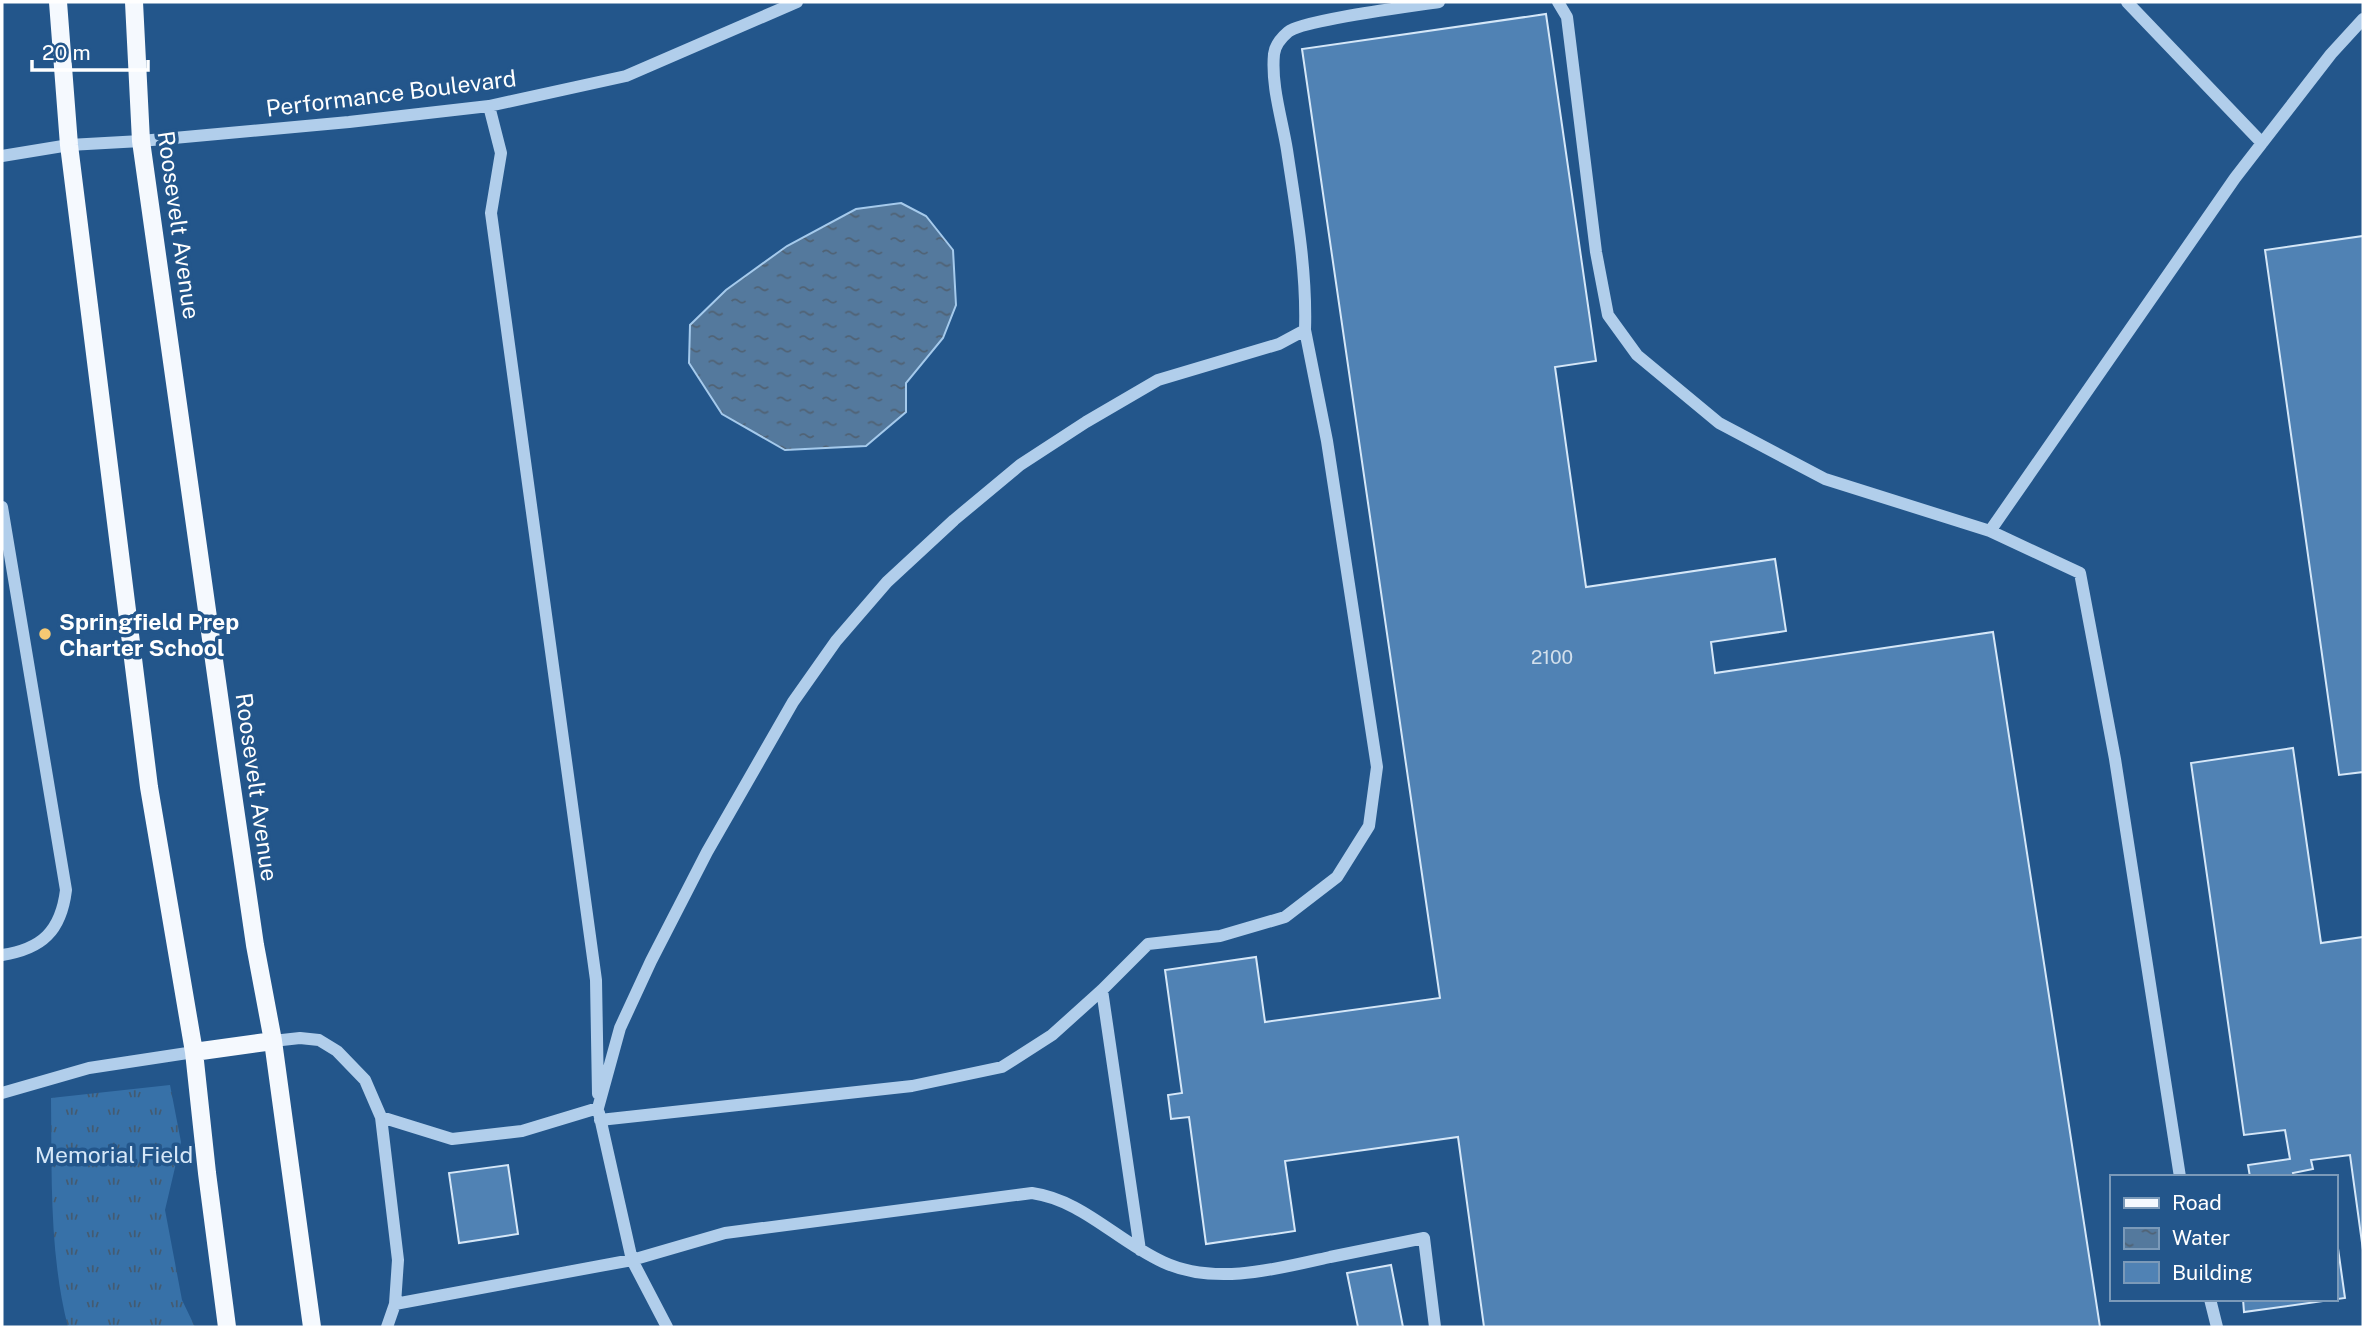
<svg xmlns="http://www.w3.org/2000/svg" width="2365" height="1329" font-family="'Public Sans',sans-serif">
<defs>
<pattern id="grass-tufts" width="24" height="20" patternUnits="userSpaceOnUse" patternTransform="scale(1.75)"><rect width="24" height="20" fill="#3771a8"/><path d="M3 7l-1-3M5 7V3M7 7l1-3M15 17l-1-3M17 17v-4M19 17l1-3" fill="none" stroke="#445b71"/></pattern>
<pattern id="water-ripples" width="26" height="14" patternUnits="userSpaceOnUse" patternTransform="scale(1.75)"><rect width="26" height="14" fill="#54799d"/><path d="M2 4q2-2 4 0t4 0M15 11q2-2 4 0t4 0" fill="none" stroke="#506274"/></pattern>
</defs>
<rect width="100%" height="100%" fill="#23568b"/>
<path fill="url(#grass-tufts)" d="M170 1085 181 1142 165 1210 182 1300 195 1327H68C49 1253 52 1174 51 1098Z"/>
<path fill="url(#water-ripples)" stroke="#a5caec" stroke-width="2" d="M901 203 926 216 953 250 956 305 943 338 906 383V412L866 446 785 450 722 414 689 363 690 325 726 290 787 246 856 209Z"/>
<path fill="#5082b4" stroke="#d5e7f8" stroke-width="2" d="M1546 14 1596 361 1555 367 1586 587 1775 559 1786 631 1711 642 1715 673 1993 632 2100 1327H1484L1458 1137 1285 1161 1295 1231 1206 1244 1189 1117 1171 1119 1168 1095 1182 1093 1165 970 1256 957 1265 1022 1440 998 1302 49Z
M2363 236V772L2339 775 2265 250Z
M2293 748 2321 943 2363 937V1250L2350 1155 2311 1160 2313 1169 2293 1173 2294 1177H2250L2248 1165 2290 1159 2285 1130 2244 1135 2191 763Z
M508 1165 518 1234 459 1243 449 1173Z
M2335 1227 2345 1298 2244 1312 2243 1299H2335Z
M1391 1265 1403 1327H1358L1347 1273Z"/>
<g fill="none" stroke-linecap="round" stroke-linejoin="round">
<path stroke="#b1ceeb" stroke-width="12" d="M1558 2 1567 17 1596 252 1608 315 1637 355 1719 423 1825 479 1990 531 2080 573 2115 759 2180 1177
M2127 2 2262 143
M489 106 501 153 491 213 596 980 598 1094
M2 156 69 145 141 141 349 122 489 106 626 76 797 2
M2 507 66 890C61 931 42 949 2 955
M1990 531 2235 178 2331 54 2363 19
M1102 990 1140 1250
M273 1041 300 1038 319 1040 337 1051 365 1080 381 1117 398 1260 395 1304 387 1327
M2 1093 89 1068 194 1052
M598 1108 620 1028 651 961 707 852 793 702 836 641 887 582 954 520 1020 465 1086 422 1158 380 1279 344 1305 330C1307 270 1296 210 1287 150 1282 119 1271 86 1274 54 1275 46 1281 38 1288 32 1302 20 1414 6 1439 2
M599 1113 632 1260 667 1327
M381 1117 452 1139 522 1131 598 1108
M600 1120 912 1086 1002 1067 1052 1035 1102 990 1148 944 1220 936 1285 917 1337 877 1369 826 1377 767 1327 441 1305 330
M2210 1299 2217 1327
M395 1304 632 1260 725 1233 1032 1193C1082 1200 1117 1241 1163 1262 1214 1286 1277 1269 1330 1257 1361 1251 1393 1244 1424 1238L1435 1327"/>
<path stroke="#f5f9fe" stroke-width="18" d="M58 2 69 145 149 787 194 1052 207 1173 227 1327
M134 2 141 141 230 774 255 945 273 1041 312 1327
M194 1052 273 1041"/>
</g>
<circle fill="#f6c973" stroke="#23568b" stroke-width="2.5" cx="45" cy="634" r="7"/>
<g text-anchor="middle" dominant-baseline="central" stroke-width="7" stroke-linejoin="round" paint-order="stroke">
<g font-size="19" fill="#d3e0ec">
<text x="1552" y="657">2100</text>
</g>
<g font-size="23" fill="#fff" stroke="#23568b">
<text transform="translate(391 93) rotate(-7)">Performance Boulevard</text>
<text transform="translate(179 225) rotate(82)">Roosevelt Avenue</text>
<text transform="translate(257 787) rotate(82)">Roosevelt Avenue</text>
</g>
<g font-size="23" font-weight="bold" fill="#fff" stroke="#23568b" text-anchor="start">
<text x="59" y="621">Springfield Prep<tspan x="59" dy="26">Charter School</tspan></text>
</g>
<g font-size="23" fill="#d5e7f8" stroke="#23568b">
<text x="114" y="1154">Memorial Field</text>
</g>
</g>
<rect width="2365" height="1329" fill="none" stroke="#ffffff" stroke-width="7"/>
<rect x="2110" y="1175" width="228" height="126" fill="#23568b" stroke="#7b9ab9" stroke-width="2"/>
<rect x="2124" y="1198" width="35" height="10" fill="#f5f9fe" stroke="#7b9ab9" stroke-width="2"/>
<text x="2172" y="1210" font-size="21" fill="#ffffff">Road</text>
<rect x="2124" y="1228" width="35" height="21" fill="url(#water-ripples)" stroke="#7b9ab9" stroke-width="2"/>
<text x="2172" y="1245" font-size="21" fill="#ffffff">Water</text>
<rect x="2124" y="1262" width="35" height="21" fill="#5082b4" stroke="#7b9ab9" stroke-width="2"/>
<text x="2172" y="1280" font-size="21" fill="#ffffff">Building</text>
<path d="M32 60v10h116v-10" fill="none" stroke="#ffffff" stroke-width="3.5"/>
<text x="42" y="60" font-size="21" fill="#ffffff" stroke="#23568b" stroke-width="5" paint-order="stroke">20 m</text>
</svg>
